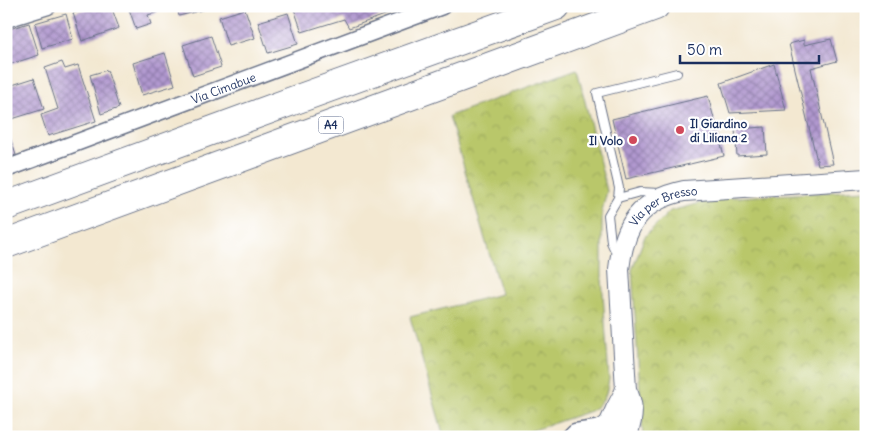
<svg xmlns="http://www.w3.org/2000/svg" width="872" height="443" font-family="Delius,sans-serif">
<defs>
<pattern id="park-crowns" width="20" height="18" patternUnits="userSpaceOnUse" patternTransform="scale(1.25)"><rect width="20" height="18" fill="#b9c76a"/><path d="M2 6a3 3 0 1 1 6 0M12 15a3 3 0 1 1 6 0" fill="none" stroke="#9eab5e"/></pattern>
<pattern id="building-cross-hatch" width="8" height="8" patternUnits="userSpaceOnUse" patternTransform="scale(1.25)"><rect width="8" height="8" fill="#b198cf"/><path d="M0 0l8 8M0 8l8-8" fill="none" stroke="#8f7cab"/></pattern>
</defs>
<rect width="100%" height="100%" fill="#fff"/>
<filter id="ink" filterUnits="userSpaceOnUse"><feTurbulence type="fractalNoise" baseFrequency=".02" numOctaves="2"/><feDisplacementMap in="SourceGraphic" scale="10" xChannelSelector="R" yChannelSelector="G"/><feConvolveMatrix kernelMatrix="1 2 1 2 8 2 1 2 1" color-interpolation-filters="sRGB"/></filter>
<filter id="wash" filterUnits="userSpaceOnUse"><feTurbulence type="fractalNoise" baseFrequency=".0096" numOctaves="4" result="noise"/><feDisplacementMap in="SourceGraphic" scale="20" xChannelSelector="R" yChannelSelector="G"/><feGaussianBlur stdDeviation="1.12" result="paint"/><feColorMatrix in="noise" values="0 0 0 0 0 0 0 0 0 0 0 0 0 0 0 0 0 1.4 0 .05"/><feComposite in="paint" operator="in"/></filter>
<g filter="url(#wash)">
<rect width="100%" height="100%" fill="#f3e8d1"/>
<path fill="url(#park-crowns)" stroke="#6a7b64" d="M577 69 607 191 602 211V279L609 379C606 396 605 402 590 411L513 437H444L410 317 501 294 449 116Z
M866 190V437H643L632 270 645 236 670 211 720 198Z"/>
<g id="blocks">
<path fill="url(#building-cross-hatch)" d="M94 6H111L119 28 82 41 73 13Z
M128 6H156L158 12 148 15 151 24 136 29Z
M177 6H209L210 8 179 16Z
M293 6H407V7L349 28 344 19 302 32Z
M245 9 255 38 228 46 219 17Z
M288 13 298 44 268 53 258 22Z
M66 14 73 39 42 48 35 23Z
M29 23 39 55 11 64 6 50V30Z
M211 36 221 67 193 76 183 45Z
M831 39 837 61 811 68 833 164 818 165 789 44 804 40V45Z
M165 53 175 85 142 95 133 63Z
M62 62 65 69 78 65 96 121 48 136 41 115 58 109 45 68Z
M774 64 786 110 730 113 721 83Z
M107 70 119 108 101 114 90 75Z
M34 78 44 109 12 119 6 101V87Z
M708 96 724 156 626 179 612 119Z
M6 126 16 155 6 159Z
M765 127 767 154 737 156 735 129Z"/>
</g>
</g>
<g filter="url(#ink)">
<use href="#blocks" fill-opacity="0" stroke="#677086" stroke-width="1"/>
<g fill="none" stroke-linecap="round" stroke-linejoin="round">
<defs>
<path id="service" d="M618 198 619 188 597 93 677 73
M617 255 611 242 608 215 618 198 640 192 660 193"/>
<g id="minor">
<path d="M6 19 48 6"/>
<path id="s1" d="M6 169 442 6"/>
<path d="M570 437 575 432 603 428"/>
</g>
<g id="tertiary">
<path d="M609 425 616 409 626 390"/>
<path id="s2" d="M628 432C633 417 634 404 626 390L619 269C624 225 640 200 684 191L866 179"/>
<path d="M598 437C604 420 623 421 630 437"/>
</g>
<path id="motorway" d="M6 206 295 100 556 6
M6 244 655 6"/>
</defs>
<use href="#service" stroke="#677086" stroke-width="10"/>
<use href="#minor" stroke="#677086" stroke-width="19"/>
<use href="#tertiary" stroke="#677086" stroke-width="22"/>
<use href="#motorway" stroke="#677086" stroke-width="30"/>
<use href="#service" stroke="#fff" stroke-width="8"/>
<use href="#minor" stroke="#fff" stroke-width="16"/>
<use href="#tertiary" stroke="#fff" stroke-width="20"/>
<use href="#motorway" stroke="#fff" stroke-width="28"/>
</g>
</g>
<g fill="#d1495b" stroke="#fff" stroke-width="2">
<circle cx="680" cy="130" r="5"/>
<circle cx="633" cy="140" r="5"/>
</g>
<g text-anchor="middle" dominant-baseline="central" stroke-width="4.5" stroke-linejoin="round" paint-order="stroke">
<rect fill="#fff" stroke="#5f6d8e" stroke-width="1" x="318.5" y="116.5" width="25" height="17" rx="4"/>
<g font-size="11" font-weight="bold" fill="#1b2f5e">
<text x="331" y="125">A4</text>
</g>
<g font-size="12" fill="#1b2f5e" stroke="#fff">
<text stroke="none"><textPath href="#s1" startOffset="232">Via Cimabue</textPath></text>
<text stroke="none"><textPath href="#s2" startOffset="250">Via per Bresso</textPath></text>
</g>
<g font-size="12" font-weight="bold" fill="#1b2f5e" stroke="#fff" text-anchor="start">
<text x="690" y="123">Il Giardino<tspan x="690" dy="14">di Liliana 2</tspan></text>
<text x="623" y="140" text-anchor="end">Il Volo</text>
</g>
</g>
<rect width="872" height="443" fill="none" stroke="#fff" stroke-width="25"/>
<path d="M680 55v8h139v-8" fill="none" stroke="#1b2f5e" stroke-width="2.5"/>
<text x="687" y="55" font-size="15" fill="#1b2f5e" stroke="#ffffff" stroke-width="4" paint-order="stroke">50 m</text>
</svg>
